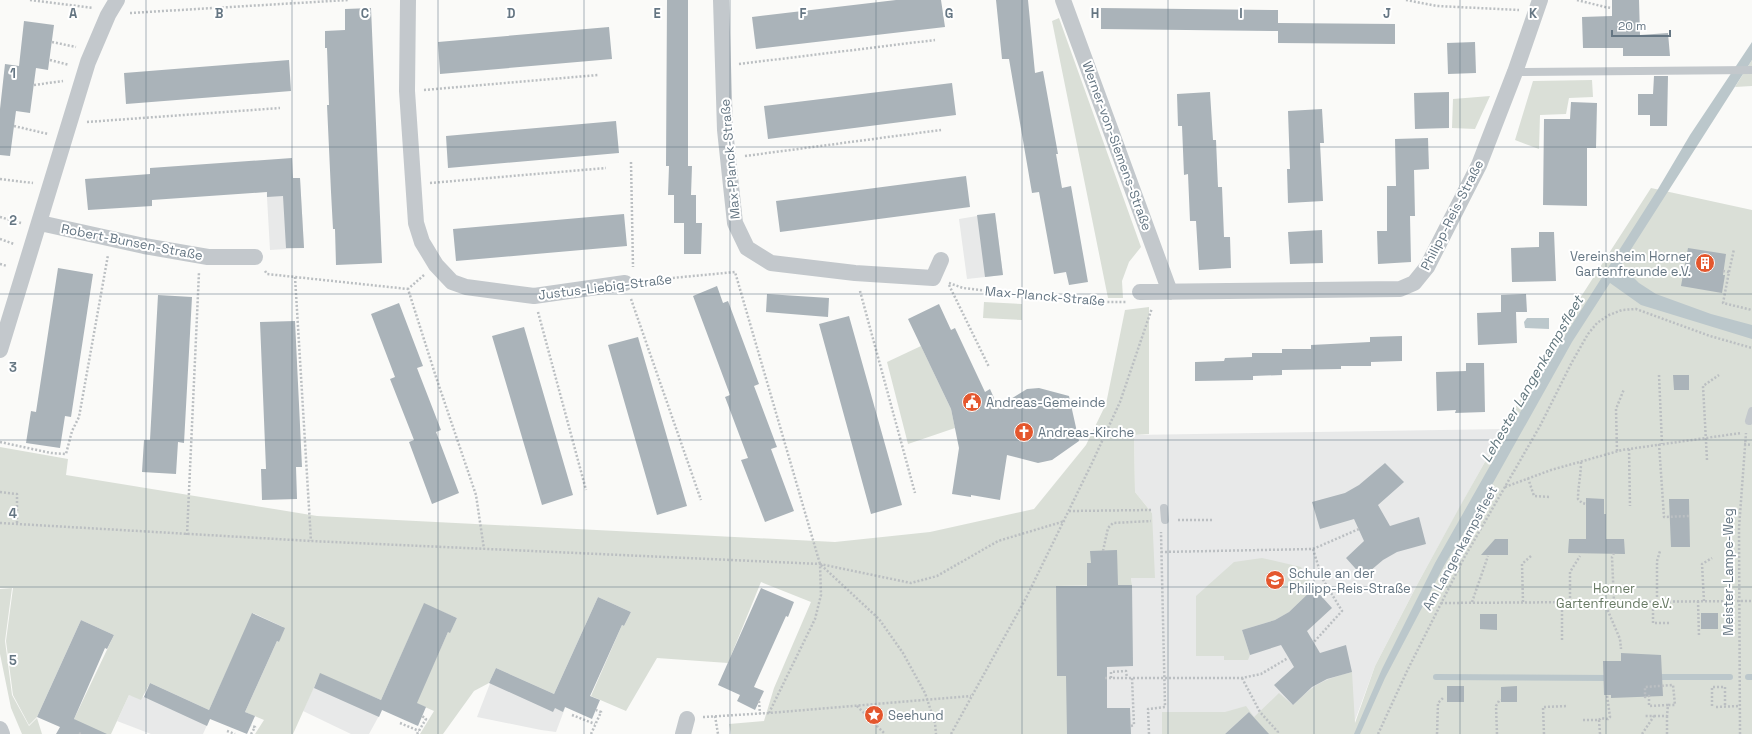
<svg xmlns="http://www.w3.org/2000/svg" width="1752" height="734" font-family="'Space Grotesk',sans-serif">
<rect width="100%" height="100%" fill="#fafaf8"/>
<path fill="#e8e9e9" d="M300 178 304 248 270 250 266 180Z
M995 213 1003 275 967 279 959 219Z
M1503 429 1418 583 1375 666 1350 734H1067L1056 586 1132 585 1131 578 1152 513 1135 492 1134 435Z
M496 668 568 700 556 732 541 730 477 717Z
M320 673 386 703 369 734H351L303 711Z
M150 683 213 712 203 734H151L117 721 129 695 144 697Z"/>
<path fill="#dadfd7" d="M1059 18 1141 247 1129 262 1122 281 1123 298H1108L1052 21Z
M1752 60V86L1735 87Z
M1592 80 1593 97 1569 98 1566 114 1540 115 1539 149 1515 140 1533 81Z
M1490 96 1475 129 1452 128 1453 99Z
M1651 188 1752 210V734H1268L1249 712 1225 734H1162V712H1225L1246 706 1254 717 1279 693 1293 705C1316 683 1322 680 1352 672L1355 723 1375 666 1418 583 1459 508 1555 337Z
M984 302 1022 304V320L983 318Z
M1149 307V434L1134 435 1135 492 1152 513 1155 578H1131L1132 585 1056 586 1073 675 1067 734H731L729 724 764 721 774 688 811 602 761 582 728 663 657 658 626 711 591 696 622 625 624 626 631 612 598 597 554 694 496 668 489 683 474 691 443 734H420L434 711 416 703 448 632H450L457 618 424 604 381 700 320 674 293 734H255L264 720 245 712 277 641 279 642 283 627 253 613 209 710 150 683 141 700 129 695 111 734H89L74 719 114 635 81 620 37 717 29 725 13 695 6 641 13 588H0V447L68 459 66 475 317 516 835 542 930 532 1034 509 1086 445 1106 404 1125 310Z
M921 346 951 409 955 428 908 444 887 362Z
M1262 558 1301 567 1314 588 1289 612 1275 620 1242 630 1250 655 1248 660H1224V656H1196V596L1234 562Z
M12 588 5 641 12 695 29 726 37 718 42 734H22L11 708 0 654V589Z"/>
<path fill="#bbc7cb" d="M1752 42V60L1621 265 1639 283 1656 294 1711 314 1752 325V339L1641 305 1610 283 1572 342 1479 508 1445 564 1385 678 1360 734H1354L1382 669 1435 563 1552 356 1658 189 1690 135Z
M1527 318H1549V329L1525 328 1524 322Z"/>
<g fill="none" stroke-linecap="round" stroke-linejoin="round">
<path stroke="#bbc7cb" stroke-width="6" d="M1436 677 1611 678
M1654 677H1730
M1748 677H1752"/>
</g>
<path fill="#aab3b9" d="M667 0H688V166H692L691 195H696V223H702L701 254H684V223H674V195H668L669 166H666Z
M896 0H941L945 27 756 49 752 17Z
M996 0H1028L1035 73 1043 71 1058 154H1056L1062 188 1071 186 1088 282 1069 285 1066 272 1054 274 1039 192 1032 193 1009 59H1002Z
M1612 0H1639L1640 35 1668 33 1670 56H1623V48H1583L1582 17 1612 16Z
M371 8 382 263 336 265 335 229H333L331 192 327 105H329L327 48H325V31L345 30V9Z
M1101 8 1278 10V23L1395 24V44L1278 43V31L1101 29Z
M24 21 54 25 48 70 36 68 30 113 16 111 10 156 0 155V109L5 64 19 66Z
M609 27 612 59 440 74 438 42Z
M1475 42 1476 73 1448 74 1447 43Z
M289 60 291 91 126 104 124 73Z
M1654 76H1668L1667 126H1650V115H1638V94H1653Z
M952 83 956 115 768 139 764 106Z
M1210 92 1213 140H1216L1218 187H1222L1224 237H1230L1231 268 1199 270 1196 221H1190L1188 174 1184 175 1182 126H1178L1177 94Z
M1449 92V128L1415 129 1414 93Z
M1571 102 1597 103 1596 148H1587V206L1543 205 1544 119H1570Z
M1322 109 1324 143H1320L1323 201 1288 203 1287 169H1290L1288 111Z
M616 121 619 153 448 168 446 136Z
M1428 138 1429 169 1414 170 1415 216H1410L1411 262 1378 264 1377 231H1387V186H1396L1395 139Z
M292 158 293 178H300L304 248H286L283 196 267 197V192L152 200V206L88 210 85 179 150 174V168Z
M966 176 970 207 780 232 776 201Z
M995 213 1003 275 985 277 977 215Z
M624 214 627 246 456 261 453 229Z
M1322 230 1323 263 1290 264 1288 232Z
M1539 232H1554L1556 281 1512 282 1511 248 1539 247Z
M1688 248 1726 254 1723 275H1725L1722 293 1681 286Z
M58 268 93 274 71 417 65 416 60 448 26 443 31 411 36 412Z
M717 286 723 303 728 301 759 384 754 386 777 447 771 449 794 511 765 522 741 460 748 458 725 397 730 395 693 296Z
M767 294 829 298 828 317 766 312Z
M1526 294 1527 312H1516L1517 343 1478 345 1477 313 1501 312V295Z
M158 295 192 297 184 443 178 442 176 474 142 472 144 440H150Z
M399 303 423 366 417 368 441 430 436 432 459 493 432 504 409 442 414 440 390 379 395 377 371 314Z
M939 304 951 330 955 328 985 392 990 389 998 407 1027 389 1039 388 1069 396 1079 441 1052 460 1038 463 1007 455 1000 500 971 495V497L952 494 959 448 951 409 908 319Z
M849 316 902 505 871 514 819 324Z
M295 321 302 467H296L297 499 262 500 261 469H266L260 322Z
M524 327 573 495 542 505 492 336Z
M1402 336V361L1371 362V366H1341V369L1282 370V375L1253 376V380L1195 381V362L1224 361 1225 358 1252 357V353H1282V349H1311V345L1370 342V337Z
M638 337 687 506 657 515 608 345Z
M1466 363H1484L1485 412 1455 413 1456 410 1437 411 1436 372 1466 371Z
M1673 375H1689V390H1674Z
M1385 463 1404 482 1378 505 1390 526 1419 517 1426 544 1397 552 1383 560 1363 577 1346 558 1364 541 1354 519 1320 529 1312 502 1345 493 1359 485Z
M1586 498 1604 499V514H1606V539H1624L1625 554 1568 553 1569 539H1586Z
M1669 499H1689L1690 547H1671Z
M1495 539H1508V555H1481Z
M1117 550 1118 585H1132L1133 666 1107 667V708H1130L1131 734H1067L1066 676H1057L1056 586H1087V563H1091L1090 551Z
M761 588 794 602 788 617 786 616 754 687 764 691 755 710 737 701 740 695 718 685Z
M1314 588 1332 608 1307 631 1320 653 1346 645 1352 672 1327 679 1312 687 1293 705 1274 685 1294 667 1281 645 1250 655 1242 630 1275 620 1289 612Z
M598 597 631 612 624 626 622 625 590 696 600 700 592 719 565 707 563 712 555 708 553 712 489 683 496 668 554 694Z
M424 603 457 618 450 633 448 632 417 703 426 707 418 726 382 710 379 717 314 688 320 673 381 700Z
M252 613 285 628 279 642 277 641 245 712 255 716 247 734 210 719 207 726 144 697 150 683 209 710Z
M1701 613H1718V629H1701Z
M1480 614H1497V630L1480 629Z
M81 620 114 635 107 649 105 648 74 719 107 734H56L60 727 37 717Z
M1621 653 1661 655 1663 696 1611 698V695H1604L1603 661H1621Z
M1447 686H1464V702H1447Z
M1517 686V702H1501V687Z
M1249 712 1269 734H1225Z"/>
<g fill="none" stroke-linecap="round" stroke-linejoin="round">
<path stroke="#bbbfc2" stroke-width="2.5" stroke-dasharray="2 2" stroke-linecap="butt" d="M30 0 93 8
M1406 0 1437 6 1519 10
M1577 0 1605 7 1612 8
M130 13 348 0
M52 42 76 47
M50 60 69 65
M739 64 935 40
M34 85 63 81
M424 90 598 75
M87 122 280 108
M14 126 48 134
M745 156 941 130
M631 162 633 267
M0 179 33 183
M430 183 606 168
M0 217 21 223
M0 239 14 244
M0 264 7 266
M265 271 267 274 408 289
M1723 271 1729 272 1723 303 1752 310
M1729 272 1734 249
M424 275 408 289 436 377 476 495 484 549
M295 277 311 541
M641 281 735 272 820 564 879 619 903 653 925 693 935 723 936 734
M949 283 963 288 1039 297 1105 302H1126
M949 285 989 367
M860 291 915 493
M631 299 701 500
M538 312 586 490
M1659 375 1662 444
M0 442 51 453 66 454 72 431 79 417 108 255
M1659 444 1664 517 1690 516
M1744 444 1752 445
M1629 449 1630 506
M1617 451 1616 409 1624 389
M1707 460 1703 386 1719 375
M1581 462C1581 475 1578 486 1578 499L1582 503 1586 504
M1528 478 1534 496 1550 497
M1505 487 1551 470 1622 450 1741 433
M0 492 17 494V523
M1069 511 1151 510
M1178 520H1214
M0 523 311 541 820 564
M187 535 199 272
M1313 549 1322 578 1342 611 1314 642
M1103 551 1108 528 1113 523 1151 521
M1161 552 1313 549 1359 529
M1614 553 1612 557 1614 602
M1653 601V623H1669
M1657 601V561L1660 551
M1698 601 1699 636
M1704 601 1702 564 1712 558
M1472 602 1488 556
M1523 602 1522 564 1531 556
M1562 602V642
M1570 602V572L1580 556
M1608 602V611L1620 639 1621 649
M1441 603 1752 601
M1105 678H1242L1261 674 1288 658
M1111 678V672L1126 671 1127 678
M1242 678 1260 712 1278 732 1277 734
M759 701 760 714
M857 706 885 734
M1712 706V687H1725V707
M1716 707 1740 706
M769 713 815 619 821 595 820 564 911 583 937 576 998 541 1065 521
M572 715 595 724
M715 716 718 734
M1654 716H1667L1668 705 1649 706V696L1645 697V687L1673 685 1675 705H1668
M703 717 769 713 971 696
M1583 720H1599L1600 734
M1599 720 1601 718 1608 719 1610 717 1607 695
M400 723 419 731
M1131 726 1134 725 1132 678
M227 731 235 734
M79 733 81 734
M251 734 255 727 251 726
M417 734 426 719 422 716
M591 734 601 712 596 710
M951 734 1026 598 1092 463 1120 402 1152 308
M1149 734 1148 709 1165 707 1161 532
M1378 734 1408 669 1464 558 1540 426 1572 362 1588 334 1597 323 1609 315 1622 310 1636 309 1710 336 1752 348
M1437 734 1438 703 1443 698
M1497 734 1496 706 1500 699
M1544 734 1543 707 1568 706
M1642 734 1654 716H1645
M1667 734V716
M1740 734 1739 528 1746 433"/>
<path stroke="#c3c8cc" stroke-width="8" d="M1515 72 1752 70
M1749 421 1752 411
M1164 508 1165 520"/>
<path stroke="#c3c8cc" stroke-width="16" d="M408 0 407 91 416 223 422 242 436 265 452 282 466 287 534 296 625 283
M721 0 725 130 735 223 747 248 771 263 855 273 933 278 941 260
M1063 0 1170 292
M40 223 144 246 208 257H255
M1140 292 1400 289 1414 283 1427 267 1479 165 1515 72 1540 0
M0 350 88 62 108 15 117 0
M0 729 2 734
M683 734 687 719"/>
</g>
<path fill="none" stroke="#657683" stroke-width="1" stroke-opacity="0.55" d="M146 0V734M292 0V734M438 0V734M584 0V734M730 0V734M876 0V734M1022 0V734M1168 0V734M1314 0V734M1460 0V734M1606 0V734M0 147H1752M0 294H1752M0 440H1752M0 587H1752"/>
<defs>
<symbol id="building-disc" viewBox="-11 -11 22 22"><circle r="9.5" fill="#e4572e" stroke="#fff"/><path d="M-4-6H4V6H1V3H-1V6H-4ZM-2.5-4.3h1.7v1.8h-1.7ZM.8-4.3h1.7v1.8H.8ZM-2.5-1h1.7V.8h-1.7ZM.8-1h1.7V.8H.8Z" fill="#fff"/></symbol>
<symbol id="civic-disc" viewBox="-11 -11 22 22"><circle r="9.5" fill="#e4572e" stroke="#fff"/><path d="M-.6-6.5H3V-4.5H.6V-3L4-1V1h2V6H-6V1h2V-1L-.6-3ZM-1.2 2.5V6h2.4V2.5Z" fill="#fff"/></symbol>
<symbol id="church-disc" viewBox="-11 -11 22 22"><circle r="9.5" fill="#e4572e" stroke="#fff"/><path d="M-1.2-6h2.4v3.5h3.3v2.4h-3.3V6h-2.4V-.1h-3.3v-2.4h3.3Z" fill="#fff"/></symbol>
<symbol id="school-disc" viewBox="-11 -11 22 22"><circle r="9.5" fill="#e4572e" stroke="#fff"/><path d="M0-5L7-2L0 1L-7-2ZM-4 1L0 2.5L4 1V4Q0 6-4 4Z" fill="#fff"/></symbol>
<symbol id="sight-disc" viewBox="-11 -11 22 22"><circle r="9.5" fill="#e4572e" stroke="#fff"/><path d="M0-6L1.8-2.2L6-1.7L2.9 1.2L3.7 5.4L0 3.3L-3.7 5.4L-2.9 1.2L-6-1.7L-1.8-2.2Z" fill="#fff"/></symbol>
</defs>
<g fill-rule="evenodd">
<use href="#building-disc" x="1694" y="252" width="22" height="22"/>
<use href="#civic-disc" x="961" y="391" width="22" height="22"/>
<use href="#church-disc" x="1013" y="421" width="22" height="22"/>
<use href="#school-disc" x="1264" y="569" width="22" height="22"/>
<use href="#sight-disc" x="863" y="704" width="22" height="22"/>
</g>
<g text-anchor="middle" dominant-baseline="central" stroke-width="4" stroke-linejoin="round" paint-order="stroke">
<g font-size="13" fill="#657683" stroke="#fff">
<text transform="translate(1117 146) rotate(70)">Werner-von-Siemens-Straße</text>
<text transform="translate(730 159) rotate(-95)">Max-Planck-Straße</text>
<text transform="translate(1452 215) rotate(-63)">Philipp-Reis-Straße</text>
<text transform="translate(132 242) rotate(11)">Robert-Bunsen-Straße</text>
<text transform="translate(605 287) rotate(-7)">Justus-Liebig-Straße</text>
<text transform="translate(1045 296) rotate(5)">Max-Planck-Straße</text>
<text transform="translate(1460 548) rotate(-61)">Am Langenkampsfleet</text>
<text transform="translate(1728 572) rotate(-90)">Meister-Lampe-Weg</text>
</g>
<g font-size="13" fill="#657683" stroke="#fff" text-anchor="start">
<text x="1691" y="256" text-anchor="end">Vereinsheim Horner<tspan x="1691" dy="15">Gartenfreunde e.V.</tspan></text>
<text x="986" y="402">Andreas-Gemeinde</text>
<text x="1038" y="432">Andreas-Kirche</text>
<text x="1289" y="573">Schule an der<tspan x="1289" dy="15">Philipp-Reis-Straße</tspan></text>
<text x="888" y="715">Seehund</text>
</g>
<g font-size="13" fill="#687a64" stroke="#fff">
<text x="1614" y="588">Horner<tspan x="1614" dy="15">Gartenfreunde e.V.</tspan></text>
</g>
<g font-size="14" font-style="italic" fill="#60757c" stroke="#fff">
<text transform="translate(1532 379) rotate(-60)">Lehester Langenkampsfleet</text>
</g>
</g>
<g font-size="13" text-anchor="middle" font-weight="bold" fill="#657683" stroke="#fff" stroke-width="4" stroke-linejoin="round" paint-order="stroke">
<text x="73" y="18">A</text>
<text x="219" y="18">B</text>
<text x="365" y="18">C</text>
<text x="511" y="18">D</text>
<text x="657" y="18">E</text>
<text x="803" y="18">F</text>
<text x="949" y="18">G</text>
<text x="1095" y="18">H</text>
<text x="1241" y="18">I</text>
<text x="1387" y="18">J</text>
<text x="1533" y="18">K</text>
<text x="13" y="78">1</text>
<text x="13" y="225">2</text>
<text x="13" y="372">3</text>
<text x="13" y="518">4</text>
<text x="13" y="665">5</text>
</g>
<path d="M1612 30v6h58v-6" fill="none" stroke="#657683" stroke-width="2"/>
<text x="1618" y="30" font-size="12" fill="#657683" stroke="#ffffff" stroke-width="3" paint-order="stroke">20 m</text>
</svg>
